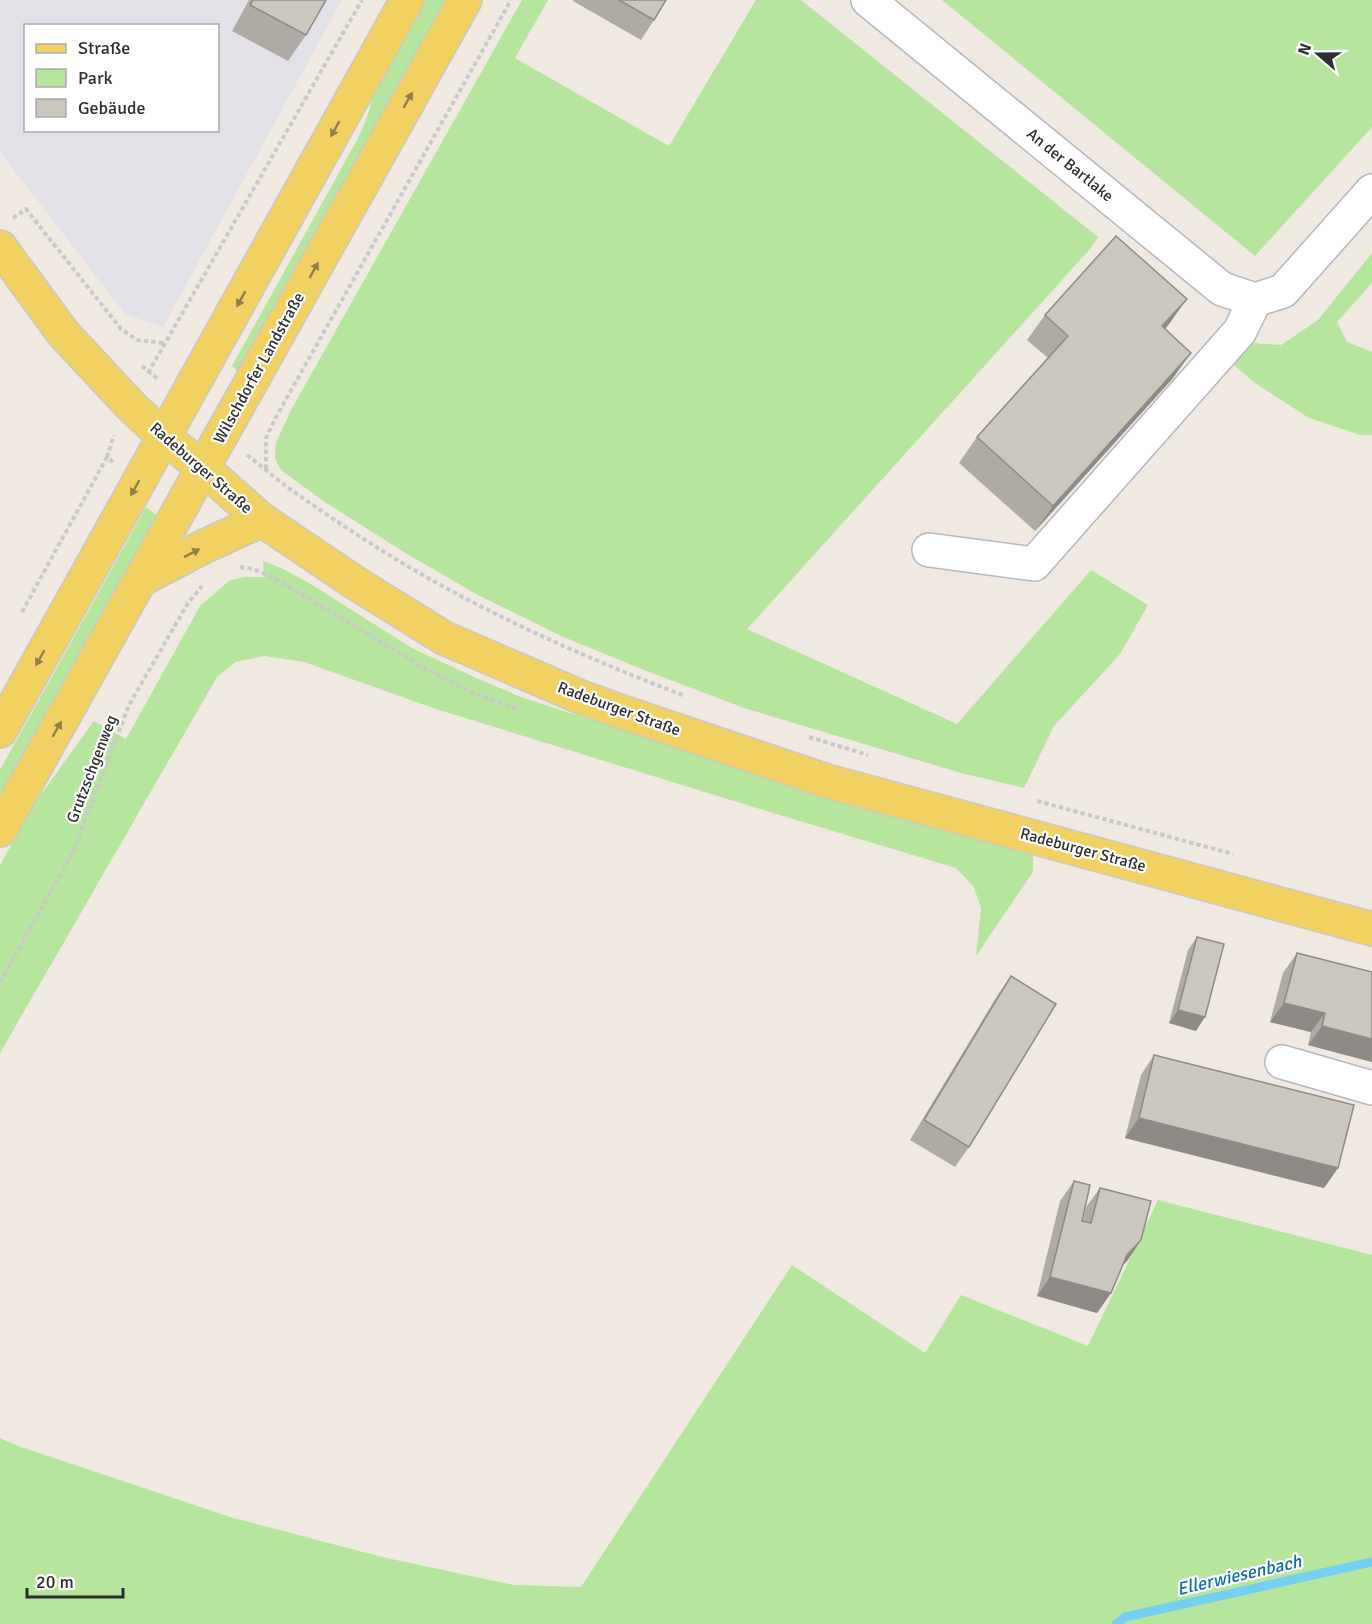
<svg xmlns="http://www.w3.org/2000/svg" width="1372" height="1624" font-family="Signika,sans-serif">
<rect width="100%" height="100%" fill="#efe9e1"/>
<path fill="#e3e1e8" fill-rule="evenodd" d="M0 0H342L163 327 125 314 0 152ZM26 26H218V130H26Z"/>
<path fill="#b6e59e" d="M422 0H446L239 372 232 366 357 140C364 125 370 113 372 96Z
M522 0H548L515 58 669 146 756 0H801L1098 237 1089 250 747 629 957 724 1091 570 1148 605 1120 654 1054 726 1024 788 961 773 744 708 644 670 561 636 478 595 407 554 325 502 281 470 275 458 276 443 291 410Z
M942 0H1372V127L1255 256Z
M1372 253V283L1337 322 1347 342 1372 352V435H1360L1309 418 1255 383 1234 365 1251 343 1281 345 1318 320Z
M146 507 159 517 90 641 0 795V770Z
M263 561 283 569 309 583 412 648 474 677 521 697 801 789 1033 855V872L976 956 981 908 974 887 956 868 763 810 436 709 304 662 264 656 235 662 217 677 0 1053V866L29 811 94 721 126 739 200 606 229 581 244 577H264Z
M1158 1200 1372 1255V1624H0V1438L18 1446 230 1517 382 1557 514 1585 581 1587 792 1265 925 1353 961 1295 1088 1346Z"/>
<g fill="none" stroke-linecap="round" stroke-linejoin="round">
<path stroke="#75cff0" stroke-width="9" d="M1116 1624 1125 1617 1372 1562"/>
<defs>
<path id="minor" d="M868 0 1222 289 1255 300 1283 291 1372 191
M929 550 1034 564 1240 331 1255 300
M1282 1062 1372 1088"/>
<path id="major" d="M0 247 63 333 130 405 164 437 203 468 262 520 354 582 444 638 583 698 625 713 827 781 1372 929
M140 580 205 546 262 520
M0 731 407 0
M0 830 465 0"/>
</defs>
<use href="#minor" stroke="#b4b7c1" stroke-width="36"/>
<use href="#major" stroke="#c9c9c9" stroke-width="36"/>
<path stroke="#c9c9c9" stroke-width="4" stroke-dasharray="4.5 3" stroke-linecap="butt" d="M13 218 26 209 121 329 137 340 164 343
M142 366 159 380
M148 373 362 0
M247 455C260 465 273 476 286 486 319 510 354 533 389 555 482 612 583 657 685 696
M113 462 107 457 114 435
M266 469V438L276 417 511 0
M240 567 253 569 272 577 426 669 472 693 520 710
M22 612 107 457
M809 737 868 755
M1037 801 1233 854
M0 982 74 850 129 705 188 603 202 586"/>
<use href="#minor" stroke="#fff" stroke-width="33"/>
<use href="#major" stroke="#f2d163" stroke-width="33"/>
</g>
<path fill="#afaba4" d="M249 0H326L306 35 288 61 232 31Z
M573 0H666L654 20 641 40 573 1Z
M1045 315 1169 324 1165 329 1173 378 1035 531 959 463 977 437 1048 358 1027 340Z
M1197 937 1196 1031 1169 1023 1188 950Z
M1297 953 1372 972V1062L1308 1045 1311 1032 1270 1022 1283 973Z
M1011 976 969 1147 955 1167 910 1140 997 996Z
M1154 1055 1338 1168 1324 1188 1125 1138 1141 1075Z
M1074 1181 1082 1221H1083L1086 1207 1100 1188 1128 1260 1123 1265 1111 1293 1097 1313 1037 1296 1060 1201Z"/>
<path fill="#8e8b86" d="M1187 299 1169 324 1144 352 1162 326Z
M1191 353 1173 378 1035 531 1053 506Z
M1284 1003 1325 1013 1311 1032 1270 1022Z
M1178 1010 1205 1017 1196 1031 1169 1023Z
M1322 1026 1372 1039V1062L1308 1045Z
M1139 1118 1338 1168 1324 1188 1125 1138Z
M1141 1240 1128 1260 1114 1274 1127 1255Z
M1050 1277 1111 1293 1097 1313 1037 1296Z"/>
<path fill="#cbc7bf" stroke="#8e8b86" stroke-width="1.5" d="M253 0H326L306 35 250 5Z
M619 0H666L654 20Z
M1116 236 1187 299 1162 326 1191 353 1053 506 977 437 1068 336 1045 315Z
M1197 937 1224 944 1205 1017 1178 1010Z
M1297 953 1372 972V1039L1322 1026 1325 1013 1284 1003Z
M1011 976 1056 1004 969 1147 924 1120Z
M1154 1055 1354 1105 1338 1168 1139 1118Z
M1074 1181 1090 1185 1082 1221 1091 1223 1100 1188 1151 1201 1141 1240 1127 1255 1111 1293 1050 1277Z"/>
<defs><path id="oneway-solid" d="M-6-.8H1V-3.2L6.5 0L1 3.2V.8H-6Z" transform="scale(1.5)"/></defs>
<g fill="#908048">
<use href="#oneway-solid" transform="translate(408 100) rotate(-60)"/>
<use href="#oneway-solid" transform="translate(335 129) rotate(119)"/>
<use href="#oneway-solid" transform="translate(314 270) rotate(-61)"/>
<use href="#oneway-solid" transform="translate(241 299) rotate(119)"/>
<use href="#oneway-solid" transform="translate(135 488) rotate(119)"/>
<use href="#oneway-solid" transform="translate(192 553) rotate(-27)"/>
<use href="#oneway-solid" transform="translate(40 658) rotate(119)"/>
<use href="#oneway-solid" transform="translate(57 729) rotate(-60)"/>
</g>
<g text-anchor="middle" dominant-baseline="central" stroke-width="4.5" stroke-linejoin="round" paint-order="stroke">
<g font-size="16" fill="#2e2e2e" stroke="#fff">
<text transform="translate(1070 165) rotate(39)">An der Bartlake</text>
<text transform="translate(259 368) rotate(-61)">Wilschdorfer Landstraße</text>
<text transform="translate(201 468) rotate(41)">Radeburger Straße</text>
<text transform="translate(619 709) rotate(20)">Radeburger Straße</text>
<text transform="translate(92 769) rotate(-69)">Grutzschgenweg</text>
<text transform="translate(1083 850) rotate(15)">Radeburger Straße</text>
</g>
<g font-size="18" font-style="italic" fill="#0d6fa3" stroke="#fff">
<text transform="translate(1239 1575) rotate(-13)">Ellerwiesenbach</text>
</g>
</g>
<rect x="24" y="24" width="195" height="108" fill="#ffffff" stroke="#ababab" stroke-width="1.5"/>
<rect x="36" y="44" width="30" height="9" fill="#f2d163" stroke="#ababab" stroke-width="1.5"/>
<text x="78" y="54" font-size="18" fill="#2e2e2e">Straße</text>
<rect x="36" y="69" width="30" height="18" fill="#b6e59e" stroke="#ababab" stroke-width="1.5"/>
<text x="78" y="84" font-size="18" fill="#2e2e2e">Park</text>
<rect x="36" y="99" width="30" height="18" fill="#cbc7bf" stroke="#ababab" stroke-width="1.5"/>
<text x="78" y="114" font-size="18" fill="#2e2e2e">Gebäude</text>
<g transform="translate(1318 54) rotate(290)" stroke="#ffffff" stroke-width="4.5" paint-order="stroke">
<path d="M0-4.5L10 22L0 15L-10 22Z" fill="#2e2e2e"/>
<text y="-9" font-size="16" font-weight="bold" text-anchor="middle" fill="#2e2e2e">N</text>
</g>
<path d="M27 1588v9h96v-9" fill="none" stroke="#2e2e2e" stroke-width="3"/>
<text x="36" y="1588" font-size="18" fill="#2e2e2e" stroke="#ffffff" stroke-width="4.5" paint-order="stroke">20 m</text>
</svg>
